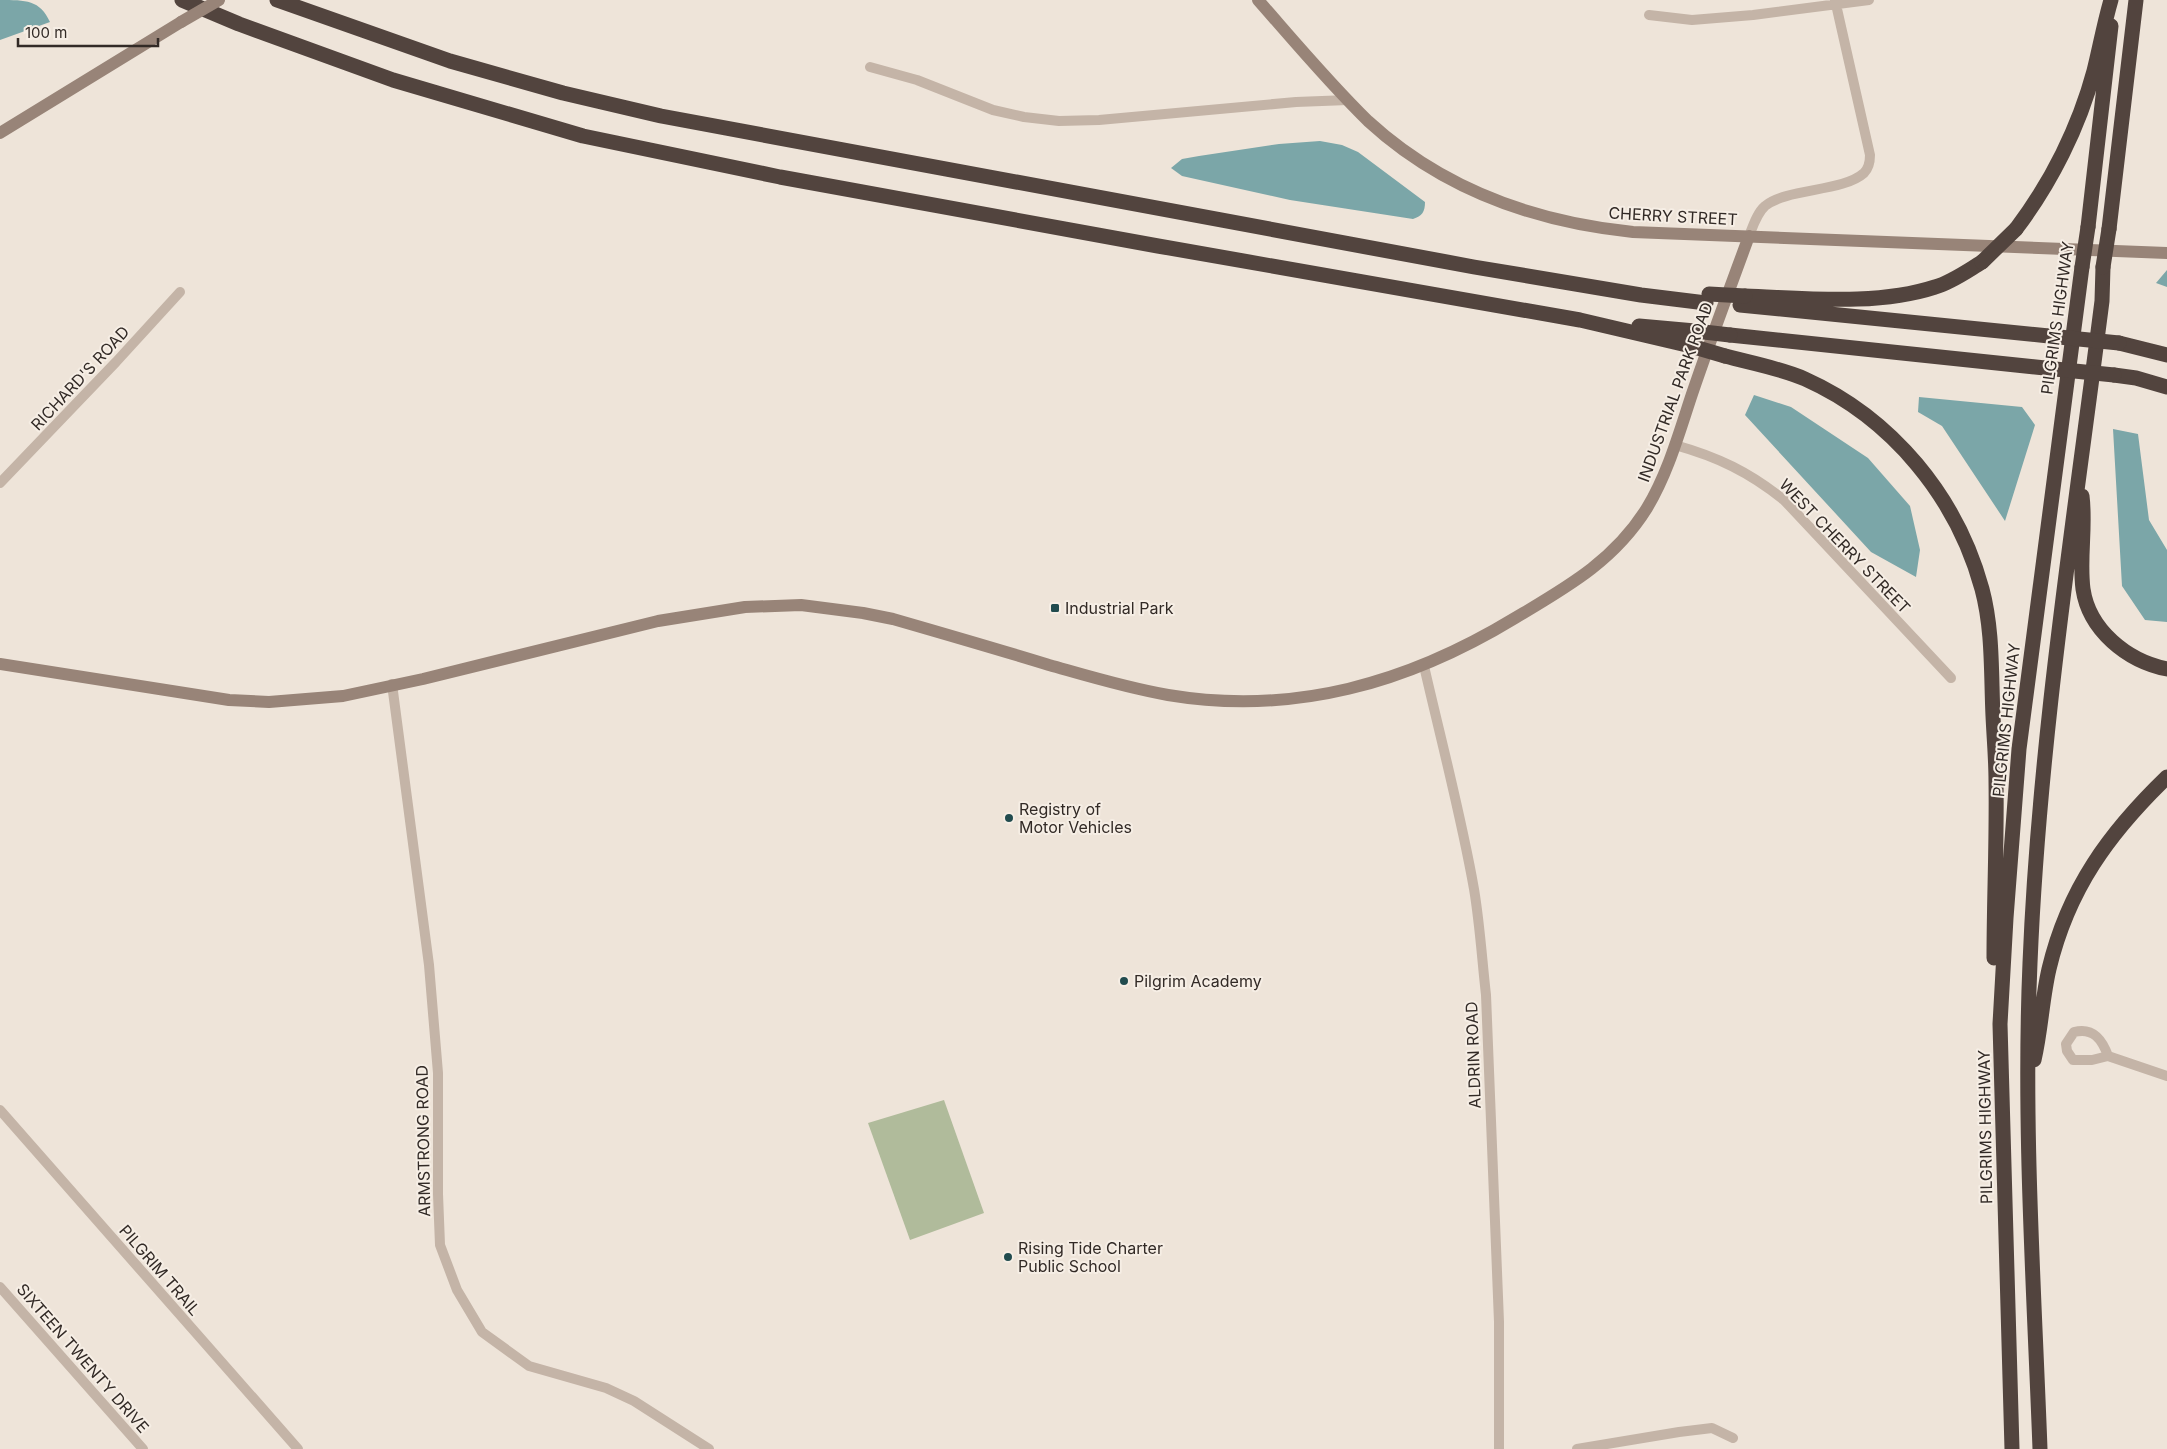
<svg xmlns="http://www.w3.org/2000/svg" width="2167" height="1449" font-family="Inter,sans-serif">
<rect width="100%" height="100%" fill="#eee4d9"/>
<path fill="#b0bb9b" d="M944 1100 984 1213 910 1240 868 1123Z"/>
<path fill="#7ba6a8" d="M0 0C26 0 40 0 50 22L0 40Z
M1320 141 1342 145 1358 152 1425 202C1425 212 1422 216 1413 219L1290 200 1182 176 1171 168 1182 159 1199 156 1279 144Z
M2167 270V287L2156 283Z
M1754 395 1791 407 1868 458 1910 506 1920 550 1916 577 1871 552 1745 415Z
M1919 397 2022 407 2035 425 2005 521 1942 426 1918 412Z
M2113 429 2138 434 2149 520 2167 550V622L2145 620 2122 586Z"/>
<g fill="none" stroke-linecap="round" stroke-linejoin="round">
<path stroke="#c4b4a7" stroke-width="10" d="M1649 15 1692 20 1753 15 1869 0
M870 67 917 80 993 110 1024 117 1059 121 1099 120 1296 102 1348 100
M1749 236C1753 226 1757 213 1765 206 1787 188 1843 192 1864 173 1869 168 1870 161 1870 155L1835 0
M1675 445C1718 457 1749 472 1784 500L1951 678
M0 483 116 362 180 292
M1424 666C1441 740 1461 815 1474 889 1480 925 1482 960 1486 995L1499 1322V1449
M392 684 429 965 438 1073V1194L440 1245 457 1290 482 1332 529 1366 606 1388 634 1401 709 1449
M2108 1056C2102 1039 2093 1027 2074 1032L2066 1044 2067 1051 2073 1060H2092L2108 1056 2167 1076
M0 1110 298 1449
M0 1287 143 1449
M1577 1449 1679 1432 1712 1428 1733 1438"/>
<path stroke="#988478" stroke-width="12" d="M1258 0C1294 41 1329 83 1368 121 1442 189 1535 222 1633 232L2167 253
M0 133 181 22
M0 664 229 700 269 702 343 696 423 679 658 621 745 607 801 605 863 613 893 619C945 634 997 649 1049 665 1088 676 1127 688 1168 695 1294 716 1408 683 1515 618 1567 587 1614 561 1647 508 1668 473 1679 433 1692 394 1710 341 1730 288 1749 236"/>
<path stroke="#52443e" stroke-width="15" d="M182 0 239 24 393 80 583 136 780 177 1158 246 1580 320 1691 346
M277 0 450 61 563 93 661 116 1474 267 1641 295 1706 303
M2088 227 2111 26
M2016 229C2051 183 2079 127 2094 71 2100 47 2104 24 2111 0
M2109 229 2136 0
M1745 296C1805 298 1877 306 1935 287 1952 282 1967 271 1982 262
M1740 305 2049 336
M1639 326 1695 331
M1730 335 2045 368
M2119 343 2167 355
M1725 356C1751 363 1780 368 1805 379 1892 418 1957 497 1982 589 1993 630 1991 674 1993 716 1994 738 1996 759 1996 781 1997 840 1994 899 1994 958
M2114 375 2136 378 2167 387
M2082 496C2086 527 2079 558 2083 589 2089 630 2127 661 2167 669
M2034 1060C2041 1030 2042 999 2049 969 2068 889 2109 833 2167 777
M2012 1449 2000 1024 2006 918 2019 749 2082 267
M2040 1449C2034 1287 2023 1124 2030 963 2039 741 2074 521 2102 301L2103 267"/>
<path stroke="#988478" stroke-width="12" d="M181 22 219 0"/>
<path stroke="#52443e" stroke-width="15" d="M1982 262 2016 229
M2082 267 2088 227
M2103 267 2109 229
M1709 294 1745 296
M1695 331 1730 335
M2049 336 2119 343
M1691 346 1725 356
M2045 368 2114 375"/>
</g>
<g fill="#214b4e" stroke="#f6eee5" stroke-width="2">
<rect x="1050" y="603" width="10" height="10" rx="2.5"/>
<circle cx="1009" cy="818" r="5"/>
<circle cx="1124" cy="981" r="5"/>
<circle cx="1008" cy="1257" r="5"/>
</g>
<g text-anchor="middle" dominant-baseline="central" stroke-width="4" stroke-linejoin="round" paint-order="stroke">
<g font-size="16" fill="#322a26" stroke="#f6eee5">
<text transform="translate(1673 216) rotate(3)">CHERRY STREET</text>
<text transform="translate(2057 318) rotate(-82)">PILGRIMS HIGHWAY</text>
<text transform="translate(80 378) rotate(-47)">RICHARD'S ROAD</text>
<text transform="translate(1675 392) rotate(-70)">INDUSTRIAL PARK ROAD</text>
<text transform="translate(1845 546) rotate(46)">WEST CHERRY STREET</text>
<text transform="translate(2006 720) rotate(-84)">PILGRIMS HIGHWAY</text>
<text transform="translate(1473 1055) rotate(-92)">ALDRIN ROAD</text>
<text transform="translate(1985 1127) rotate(-91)">PILGRIMS HIGHWAY</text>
<text transform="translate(423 1141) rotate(-91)">ARMSTRONG ROAD</text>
<text transform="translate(160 1270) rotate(49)">PILGRIM TRAIL</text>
<text transform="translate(83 1358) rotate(49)">SIXTEEN TWENTY DRIVE</text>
</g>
<g font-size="16" fill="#322a26" stroke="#f6eee5" text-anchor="start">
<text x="1065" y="608">Industrial Park</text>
<text x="1019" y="809">Registry of<tspan x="1019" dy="18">Motor Vehicles</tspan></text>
<text x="1134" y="981">Pilgrim Academy</text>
<text x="1018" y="1248">Rising Tide Charter<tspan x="1018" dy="18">Public School</tspan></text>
</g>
</g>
<path d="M18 38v8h140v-8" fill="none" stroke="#322a26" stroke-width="2.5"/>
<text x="25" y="38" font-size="15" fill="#322a26" stroke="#f6eee5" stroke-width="4" paint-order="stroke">100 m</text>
</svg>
